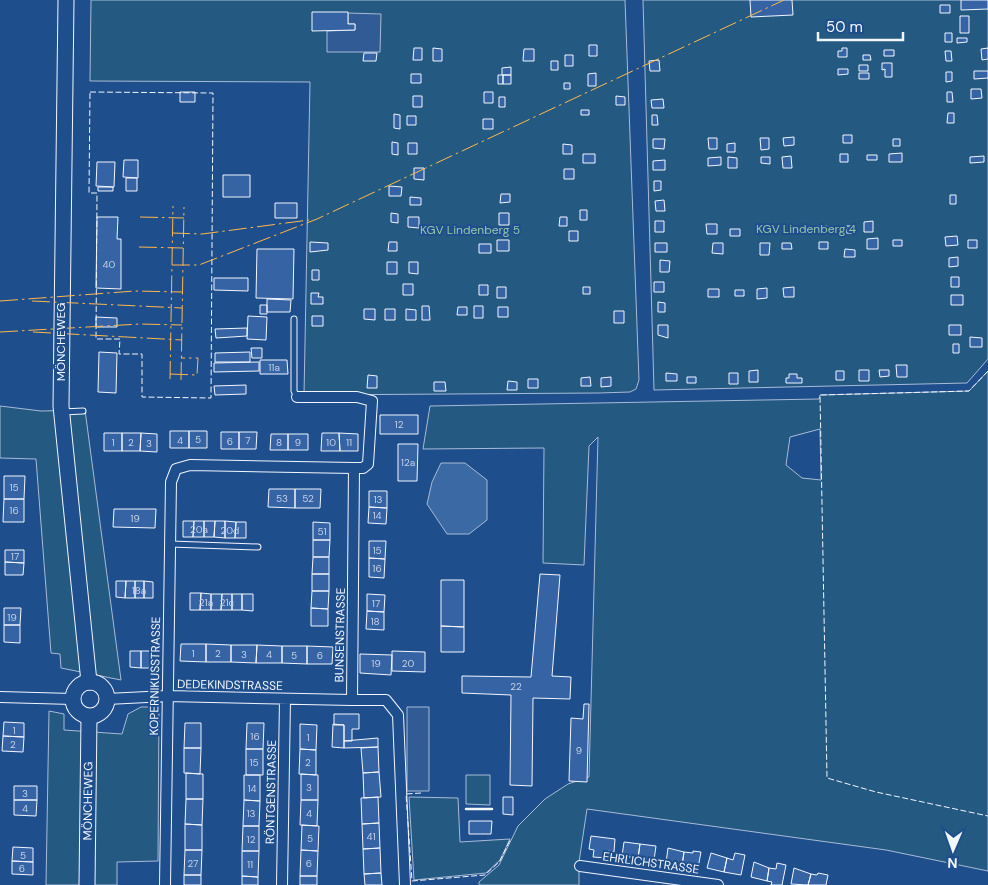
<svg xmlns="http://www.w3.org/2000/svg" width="988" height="885" font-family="'DM Sans',sans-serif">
<rect width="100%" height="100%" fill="#1f4e8c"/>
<path fill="#245a82" stroke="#a8bbd7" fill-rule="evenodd" d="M91 0H625L639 380 636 389 630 392 599 393 304 395 310 82 90 81Z
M643 0H988V359L967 383 654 390Z
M988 371V871L886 850 587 809 579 862V885H479V882L499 865 518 826 545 799 568 784 589 777 598 437 589 446 584 565 543 563 544 448 423 449 430 406 819 399 820 395 969 391ZM820 429 821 480 802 478 786 465 790 437Z
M0 406 41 411 85 410 121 680 61 668 60 654 51 653 36 459 0 458Z
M141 707H159L158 861 117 862V885H46L49 711 64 714V730L122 734 128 714Z
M466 775H490V805L466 804Z
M409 797 458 798 460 842 510 839 500 860 486 873 414 880Z"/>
<path fill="#305b95" stroke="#a8bbd7" d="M348 13 381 14 380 52H327V31L355 30V24H348Z
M407 707H429V791H407Z"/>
<path fill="#3b69a3" stroke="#a8bbd7" d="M441 463H465L487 480V520L469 534H447L427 504 432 482Z"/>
<path fill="#3563a3" stroke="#f2f6ff" d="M750 0H792L793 15 751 17Z
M961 0H988V9L961 10Z
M940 5H950V13H940Z
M312 12H348V24H355V30L312 31Z
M960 16H969V33H960Z
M945 33H952V42H945Z
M957 38H967V42L957 43Z
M589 45H597V56H589Z
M414 48H422V60H413Z
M433 48 442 49V61H433Z
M842 48H847V57H838V51H842Z
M988 48V59L982 60 981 49Z
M524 49H534V61H523Z
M884 50H894V56H884Z
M945 51H951L952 61H946Z
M364 53H377L376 61H363Z
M565 55H573V66H565Z
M863 55H870L871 60H863Z
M659 60 660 71H650L649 61Z
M551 61H558V70H551Z
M882 63H892V77H885V69L882 70Z
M859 65H868V71H859Z
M511 67V75H502V68Z
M838 69H848V74L838 75Z
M974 71H988V78L974 79Z
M946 72H952V81L946 82Z
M596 73V86H588V74Z
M859 73H869V79H859Z
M411 74H421V83H411Z
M498 75H503V84H498Z
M503 75H511V84H503Z
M564 83H570V89H564Z
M971 89H981L982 98 971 99Z
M180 92H195V102H180Z
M484 92H493V103H484Z
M947 92H952L953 102H947Z
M413 96H422V107H413Z
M616 96 625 97V105H616Z
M499 97H505V107H499Z
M663 99 664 108H652L651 100Z
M581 110H589V115H581Z
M948 113H954V123H947Z
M394 114 400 115V129L394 128Z
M652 115H657L658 125H652Z
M407 116H416V125H407Z
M483 119H493V129H483Z
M843 135H852V143H843Z
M794 137V145L784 146 783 138Z
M708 138H717V149H709Z
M760 138H769V149L761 150Z
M653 139H665L664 149 653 148Z
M893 139H900V146H893Z
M392 142 398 143V155L392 154Z
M408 143H417V154H408Z
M735 143V152H727V144Z
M563 144 572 145V154H563Z
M902 153V162H889V154Z
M583 154H595V163H583Z
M840 154H848V162H840Z
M867 155H877V160H867Z
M791 156 792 168H783L782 157Z
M984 156V162L970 163V157Z
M721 157V165L708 166V158Z
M728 157 737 158V168H728Z
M761 157H770V164L761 163Z
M124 160H138V178L123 177Z
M665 160V170H653V161Z
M97 162H115L114 187 96 186Z
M414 168H424V180L414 179Z
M564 169H574V179H564Z
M223 175H250V197H223Z
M126 178H137V191H126Z
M654 181H661V190L654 191Z
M389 186 402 187 401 196H389Z
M98 187H113V191H98Z
M501 194H510V202L500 203Z
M950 195H956V204H950Z
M410 197 421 198V205H410Z
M664 200 665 211H656L655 201Z
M275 203H297V218H275Z
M580 210H587V220H580Z
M391 213 398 214V223L391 222Z
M499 213H509V225H499Z
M97 217H118L117 239H121V289L96 288Z
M408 217H419V228L408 227Z
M560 217H567V226H559Z
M655 221H664V232H655Z
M873 221V232H864V222Z
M706 224H717V234H707Z
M817 226H827V232H817Z
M846 226H855V233H846Z
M730 229H740V236H730Z
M569 231H578V241H569Z
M957 236 958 245 946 246 945 237Z
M878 238V249H867V239Z
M497 240H509V251H497Z
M893 240H902V246H893Z
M968 240H977V248H968Z
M310 242 328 243V250L310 252Z
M389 242H397V251H388Z
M819 242H828V249H819Z
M655 243H667V252H655Z
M713 243H723V254L712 253Z
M760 243H770L769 255H760Z
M782 243H791L792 249H782Z
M479 244H491V253H479Z
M257 249H294L293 299 256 298Z
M845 249 855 250V257H844Z
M958 257V266L949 267V258Z
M660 260 670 261 669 272H660Z
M387 262H397V274H387Z
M409 262H418V274L409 273Z
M312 270H319V280H312Z
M951 277H959V287H951Z
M214 278H248V291L214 290Z
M654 282H664V292H654Z
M403 284H413V295H403Z
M479 285H488V295H479Z
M497 287H506V298H497Z
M583 287H590V294H583Z
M794 287V297H784L783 288Z
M767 288V298L757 299V289Z
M708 289H719V297H708Z
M735 290H744V296H735Z
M311 293H319L318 297H323V304H311Z
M951 295H963V305H951Z
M267 299 291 300 290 312H267Z
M658 302 665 303V312H658Z
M260 305H267V314H260Z
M422 306H429L430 320H422Z
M474 306H483V318H474Z
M458 307H467V315H457Z
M498 307H508V317H498Z
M364 309H375V320L364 319Z
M385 309H395V320H385Z
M406 309 416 310V320H406Z
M614 311H624V323H614Z
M248 316 267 317 266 340 247 339Z
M312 316H323V326H312Z
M96 317 117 318V327H96Z
M658 325H668V338L658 335Z
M949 325H961V335H949Z
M247 328V336L216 338 215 329Z
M970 337 982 338V347H970Z
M953 344H959V353H953Z
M251 348H262V358H252Z
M99 352 117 353 116 393 98 392Z
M250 352V362H215V353Z
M260 360H287L288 374H260Z
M259 362V371L214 372V363Z
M896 365H907V377H897Z
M758 370V382H749V371Z
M859 370H869V381H859Z
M879 370H889V376L880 377Z
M836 371H844V380H836Z
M666 373 677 374V381H666Z
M729 373H738V384H729Z
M789 374H797V378H802V383H786V378H789Z
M368 375 377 376V388H367Z
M590 377 591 386H581V378Z
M611 377V386L601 387V378Z
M687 377H696V383H687Z
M528 379H538V388H528Z
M508 381 517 382V390H507Z
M434 382H445L446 391H434Z
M246 385V394L215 395 214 386Z
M380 415H418V434H380Z
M170 431H189V448H170Z
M189 431H207V448H189Z
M221 432H239V449H221Z
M239 432H257L256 449H239Z
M104 433H122V451H104Z
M122 433H141L140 451H122Z
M141 433 157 434V452L140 451Z
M322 433H339L340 451H321Z
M339 433 358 434V451H340Z
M271 434H288V450H270Z
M288 434H308V450H288Z
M398 444H418L417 481H398Z
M4 476H25L24 499H4Z
M269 489H295V508L268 507Z
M295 489H321L320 508H295Z
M369 491H387V508L369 507Z
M4 499H24V522H3Z
M369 507 387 508 386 524 368 523Z
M114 509H156L155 528 113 527Z
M183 521H194L193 537H183Z
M194 521H204V537H193Z
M204 521H215L214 537H204Z
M215 521H225V538L214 537Z
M225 521 236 522 235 538H225Z
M236 522H246V538H235Z
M313 522 330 523V540H313Z
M313 540H330L329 557H313Z
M369 541H386L385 559 369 558Z
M5 550H24V563L5 562Z
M313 557H329V574H312Z
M369 558 385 559 384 578 369 577Z
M5 562 24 563 23 575H5Z
M312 574H329V591H312Z
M540 574 560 575 552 676 571 677 570 699 533 698 532 786 510 785 511 695 462 693V676L531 677Z
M441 580H464V627L441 626Z
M116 581H126L125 598 116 597Z
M126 581H135V598H125Z
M135 581H144V598H135Z
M144 581 153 582V598H144Z
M312 591H329L328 609 311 608Z
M190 593H201L200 610H190Z
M201 593 211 594V610H200Z
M211 594H222L221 610H211Z
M222 594H232V610H221Z
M232 594H242V610H232Z
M242 594H253V611L242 610Z
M367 594 385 595 384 612 367 611Z
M4 608H21L20 625H4Z
M311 608 328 609V626H311Z
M367 611 384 612V630L366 629Z
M4 625H20V643L4 642Z
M441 626 464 627V652H441Z
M181 644H206V662L180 661Z
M206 644 231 645V662H206Z
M231 645H257L256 663 231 662Z
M257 645 282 646V663H256Z
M282 646H307V664L282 663Z
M307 646 333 647 332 664H307Z
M130 651H141V668L130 667Z
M141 651H152V668H141Z
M392 651 425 652V672L392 671Z
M360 654 392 655 391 675 360 673Z
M584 704H589L587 782 569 781 571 718 583 719Z
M334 714H359V729H352V741H344V725H334Z
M4 722 24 723V737L3 736Z
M185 723H201V748H184Z
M247 723H264L263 749H246Z
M300 724 317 725 316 750 300 749Z
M333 724 344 725V748L332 747Z
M3 736 24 737 23 752 2 751Z
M378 738V747L344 748V741Z
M378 747 379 772 363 773 361 748Z
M184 748H201L200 774 184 773Z
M246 749H263V775H246Z
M300 749 316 750V775L299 774Z
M379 772 381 797 364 798 363 773Z
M186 773 203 774V799H186Z
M301 774 318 775V800H301Z
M244 775H260V801L244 800Z
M14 786H37V800H14Z
M378 797 379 823 362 824 361 798Z
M503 797H513V815L503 814Z
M186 799H203L202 825 185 824Z
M14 800H37L36 816 14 815Z
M244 800 260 801 259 826H243Z
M301 800H318L317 826 300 825Z
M469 821H492L491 834H469Z
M379 823 380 848 363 849 362 824Z
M185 824 202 825V850H185Z
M302 825 319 826 318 851 301 850Z
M243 826H259V851H242Z
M591 836 615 839 614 852 608 851 607 858 593 857 594 850 589 849Z
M624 842 640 844 638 858 622 856Z
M640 844 656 846 654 860 638 858Z
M13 847 33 848V862L12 861Z
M380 848 381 873 364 874 363 849Z
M668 848 684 852 682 866 666 863Z
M185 850H202L201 875H184Z
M301 850 318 851 317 876H300Z
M242 851H259L258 877 242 876Z
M693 851 701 852 698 868 682 866 684 852 693 853Z
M711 853 727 858 724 872 707 868Z
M735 853 745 855 741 875 724 872 727 858 733 860Z
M12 861 33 862V875L12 874Z
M754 862 769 868 767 881 751 877Z
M777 863 786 865 782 885H771L772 882 767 881 769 868 776 869Z
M794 868 811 874 808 885 791 884Z
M381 873 382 885H365L364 874Z
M818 873 828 875 826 885H808L811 874 817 875Z
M184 875H201V885H184Z
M242 876 258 877V885H242Z
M300 876H317V885H300Z"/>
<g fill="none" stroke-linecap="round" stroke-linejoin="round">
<defs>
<path id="service" d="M294 319V391L297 397
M62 412 83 411
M170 544 258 547"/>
<path id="minor" d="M297 397H357L372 401 368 464 363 468H354
M0 697 73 699
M107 699 167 696 352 700
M580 866 718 885
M165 885 171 482 176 469 190 465 354 468 352 700H386L398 715 405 885
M282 885 285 699"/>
<g id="secondary">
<path d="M66 0 61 406 89 682"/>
<circle cx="90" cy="699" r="17"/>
<path id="s1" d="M87 885 89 717"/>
</g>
</defs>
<use href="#service" stroke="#f2f6ff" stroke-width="7"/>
<use href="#minor" stroke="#f2f6ff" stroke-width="12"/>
<use href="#secondary" stroke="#f2f6ff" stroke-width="17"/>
<use href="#service" stroke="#1f4e8c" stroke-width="5"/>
<use href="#minor" stroke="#1f4e8c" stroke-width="10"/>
<use href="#secondary" stroke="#1f4e8c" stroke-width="15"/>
<path stroke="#f2f6ff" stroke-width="1" stroke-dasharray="6 2.5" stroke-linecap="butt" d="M90 92 213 93 211 398 142 397V354H119L120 339H96L97 193H89Z
M988 371 969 391 820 395 827 778 876 792 988 816
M421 793 406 794 412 881 485 875 500 861 510 840"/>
<path stroke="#f2f6ff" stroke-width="2.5" d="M466 809H492"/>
<path stroke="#ffb74d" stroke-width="1" stroke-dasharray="18 4 2.5 4" stroke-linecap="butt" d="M140 217 184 218
M172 233 202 234 309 220
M139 247 183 248
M172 265H199L317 219 784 0
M0 301 135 291 182 292
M32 301 182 308
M0 332 140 324 182 325
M33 332 182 340
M170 374 197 375 198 358H181
M170 379 173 206
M181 380 184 207"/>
</g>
<g text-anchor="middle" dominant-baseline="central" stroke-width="4" stroke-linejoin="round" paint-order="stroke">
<g font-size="10" fill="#c3d1e8">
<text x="109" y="264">40</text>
<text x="274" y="367">11a</text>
<text x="399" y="424">12</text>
<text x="198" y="439">5</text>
<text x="180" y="440">4</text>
<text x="248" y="440">7</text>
<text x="230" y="441">6</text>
<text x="113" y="442">1</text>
<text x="131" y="442">2</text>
<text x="279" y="442">8</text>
<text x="298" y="442">9</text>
<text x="331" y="442">10</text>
<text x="349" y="442">11</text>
<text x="149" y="443">3</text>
<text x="408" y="462">12a</text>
<text x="14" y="487">15</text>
<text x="282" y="498">53</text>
<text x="308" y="498">52</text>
<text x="378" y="499">13</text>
<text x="14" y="510">16</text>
<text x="377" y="515">14</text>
<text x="135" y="518">19</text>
<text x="199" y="529">20a</text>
<text x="230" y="530">20d</text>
<text x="322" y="531">51</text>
<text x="377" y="550">15</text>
<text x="15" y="556">17</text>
<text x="377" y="568">16</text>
<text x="139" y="590">18a</text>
<text x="206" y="602">21a</text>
<text x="227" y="602">21c</text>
<text x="376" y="603">17</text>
<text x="12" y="617">19</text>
<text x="375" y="621">18</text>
<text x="193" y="653">1</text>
<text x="218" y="653">2</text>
<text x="244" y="654">3</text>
<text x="269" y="654">4</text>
<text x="294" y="655">5</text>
<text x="320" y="655">6</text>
<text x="376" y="663">19</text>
<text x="408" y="663">20</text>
<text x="516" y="686">22</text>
<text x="14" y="730">1</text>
<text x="255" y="736">16</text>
<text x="308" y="737">1</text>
<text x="13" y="744">2</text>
<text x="579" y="750">9</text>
<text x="254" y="762">15</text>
<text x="308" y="762">2</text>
<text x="309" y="787">3</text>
<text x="252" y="788">14</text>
<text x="25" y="793">3</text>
<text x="25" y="808">4</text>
<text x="251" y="813">13</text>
<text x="309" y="813">4</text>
<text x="371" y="836">41</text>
<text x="310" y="838">5</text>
<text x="251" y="839">12</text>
<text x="23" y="855">5</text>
<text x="193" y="863">27</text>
<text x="309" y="863">6</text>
<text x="250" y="864">11</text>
<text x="22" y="868">6</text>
</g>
<g font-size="12" fill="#97c8a6" stroke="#1f4e8c">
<text x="806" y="229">KGV Lindenberg 4</text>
<text x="470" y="230">KGV Lindenberg 5</text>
</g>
<g font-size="12" fill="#f2f6ff" stroke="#1f4e8c">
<text transform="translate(61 342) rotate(-90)">MÖNCHEWEG</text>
<text transform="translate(340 635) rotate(-89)">BUNSENSTRASSE</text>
<text transform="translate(155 676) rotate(-89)">KOPERNIKUSSTRASSE</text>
<text transform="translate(230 685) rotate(1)">DEDEKINDSTRASSE</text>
<text transform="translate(271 792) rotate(-89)">RÖNTGENSTRASSE</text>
<text stroke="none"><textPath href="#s1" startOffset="84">MÖNCHEWEG</textPath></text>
<text transform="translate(651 863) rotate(8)">EHRLICHSTRASSE</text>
</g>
</g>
<g transform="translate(953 850) rotate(182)" stroke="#1f4e8c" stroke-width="4" paint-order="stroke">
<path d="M0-4L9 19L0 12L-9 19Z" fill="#f2f6ff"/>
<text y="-8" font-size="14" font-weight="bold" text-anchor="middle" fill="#f2f6ff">N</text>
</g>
<path d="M818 32v8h85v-8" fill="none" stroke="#f2f6ff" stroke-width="2.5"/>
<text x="826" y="32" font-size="15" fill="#f2f6ff" stroke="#1f4e8c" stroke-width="4" paint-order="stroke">50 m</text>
</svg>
